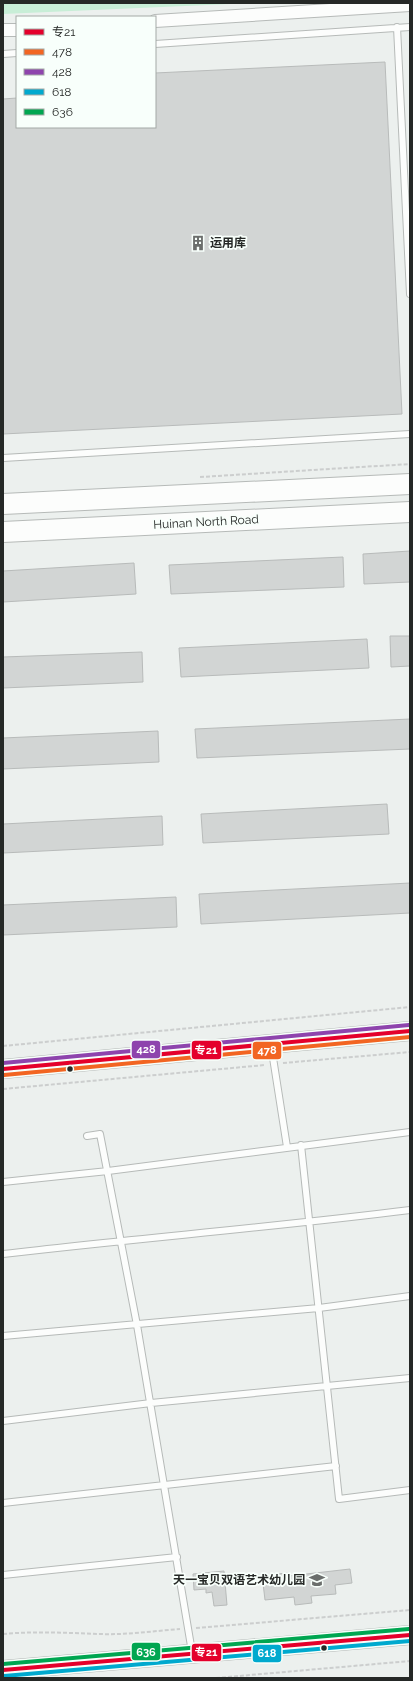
<svg xmlns="http://www.w3.org/2000/svg" width="413" height="1681" font-family="Raleway,'Noto Sans SC',sans-serif">
<rect width="100%" height="100%" fill="#ecf0ee"/>
<path fill="#c8eed7" d="M3 3H253L3 14Z"/>
<path fill="#d2d5d4" stroke="#b8bbba" d="M385 62 402 414 3 434V99L17 98V127H155V73Z
M410 551V582L364 584 363 554Z
M343 557 344 587 171 594 169 565Z
M134 563 136 594 3 602V571Z
M390 636H410V666L391 667Z
M367 639 369 668 181 677 179 648Z
M142 652 143 682 3 688V657Z
M410 719V749L197 758 195 729Z
M158 731 159 762 3 769V738Z
M387 804 389 834 203 843 201 814Z
M162 816 163 845 3 853V824Z
M410 883V913L201 924 199 894Z
M176 897 177 927 3 935V905Z
M350 1569 352 1583 335 1585 336 1594 311 1596 312 1603 295 1605 294 1597 265 1600 263 1583 276 1581 275 1574 289 1573V1576Z
M224 1571 227 1605 214 1606 212 1592 206 1593V1589L194 1590 193 1574Z"/>
<g fill="none" stroke-linecap="round" stroke-linejoin="round">
<defs>
<path id="lane" d="M397 27 410 294
M155 44 410 27
M3 54 17 53
M3 458 410 434
M271 1045 287 1147
M87 1136 100 1134 137 1325 192 1652
M301 1145 339 1499 410 1490
M3 1182 108 1171 410 1132
M3 1254C139 1238 275 1227 410 1210
M3 1336 319 1308 410 1296
M3 1421 151 1403 410 1378
M3 1503 336 1466
M3 1575 177 1557"/>
<path id="street" d="M155 21 410 5
M3 30H17"/>
<path id="secondary" d="M3 1069 410 1031
M3 1670 410 1635"/>
<path id="primary" d="M3 504 410 484
M3 532 410 512"/>
</defs>
<use href="#lane" stroke="#b6bab8" stroke-width="8"/>
<use href="#street" stroke="#b6bab8" stroke-width="14"/>
<use href="#secondary" stroke="#b6bab8" stroke-width="20"/>
<use href="#primary" stroke="#b6bab8" stroke-width="22"/>
<path stroke="#cccece" stroke-width="2" stroke-dasharray="4 2" stroke-linecap="butt" d="M200 477 410 464
M3 1046 410 1007
M283 1063 410 1052
M3 1089 265 1065
M196 1628 410 1610
M3 1634C36 1631 68 1633 100 1634 127 1635 153 1631 180 1629
M216 1678 410 1661"/>
<use href="#lane" stroke="#fcfdfc" stroke-width="6"/>
<use href="#street" stroke="#fcfdfc" stroke-width="12"/>
<use href="#secondary" stroke="#fcfdfc" stroke-width="18"/>
<use href="#primary" stroke="#fcfdfc" stroke-width="20"/>
<defs>
<path id="bus-1" d="M3 1069 410 1031
M3 1670 410 1635"/>
<path id="bus-2" d="M4 1075 410 1037"/>
<path id="bus-3" d="M3 1063 409 1025"/>
<path id="bus-4" d="M4 1676 410 1641"/>
<path id="bus-5" d="M3 1664 409 1629"/>
</defs>
<use href="#bus-1" stroke="#f8fffb" stroke-width="7"/>
<use href="#bus-2" stroke="#f8fffb" stroke-width="7"/>
<use href="#bus-3" stroke="#f8fffb" stroke-width="7"/>
<use href="#bus-4" stroke="#f8fffb" stroke-width="7"/>
<use href="#bus-5" stroke="#f8fffb" stroke-width="7"/>
<use href="#bus-1" stroke="#e4002b" stroke-width="4"/>
<use href="#bus-2" stroke="#f26522" stroke-width="4"/>
<use href="#bus-3" stroke="#8e44ad" stroke-width="4"/>
<use href="#bus-4" stroke="#00a9ce" stroke-width="4"/>
<use href="#bus-5" stroke="#00a651" stroke-width="4"/>
</g>
<defs>
<symbol id="building-bare" viewBox="-9 -9 18 18"><path d="M-4-6H4V6H1V3H-1V6H-4ZM-2.5-4.3h1.7v1.8h-1.7ZM.8-4.3h1.7v1.8H.8ZM-2.5-1h1.7V.8h-1.7ZM.8-1h1.7V.8H.8Z" fill="#6b6e6c" stroke="#f8fffb" stroke-width="2.5" paint-order="stroke"/></symbol>
<symbol id="school-bare" viewBox="-9 -9 18 18"><path d="M0-5L7-2L0 1L-7-2ZM-4 1L0 2.5L4 1V4Q0 6-4 4Z" fill="#6b6e6c" stroke="#f8fffb" stroke-width="2.5" paint-order="stroke"/></symbol>
</defs>
<g fill-rule="evenodd">
<use href="#building-bare" x="187" y="232" width="22" height="22"/>
<use href="#school-bare" x="306" y="1569" width="22" height="22"/>
</g>
<g fill="#252826" stroke="#f8fffb" stroke-width="1.5">
<circle cx="70" cy="1069" r="3.5"/>
<circle cx="324" cy="1648" r="3.5"/>
</g>
<g text-anchor="middle" dominant-baseline="central" stroke-width="3.5" stroke-linejoin="round" paint-order="stroke">
<g font-size="12" font-weight="bold" fill="#252826" stroke="#f8fffb" text-anchor="start">
<text x="210" y="243">运用库</text>
<text x="305" y="1580" text-anchor="end">天一宝贝双语艺术幼儿园</text>
</g>
<g font-size="12" fill="#252826" stroke="#f8fffb">
<text transform="translate(206 522) rotate(-3)">Huinan North Road</text>
</g>
</g>
<g stroke="#f8fffb" stroke-width="1.5">
<rect x="131" y="1040" width="30" height="19" rx="4" fill="#8e44ad"/>
<rect x="191" y="1040" width="31" height="20" rx="4" fill="#e4002b"/>
<rect x="252" y="1041" width="30" height="19" rx="4" fill="#f26522"/>
<rect x="131" y="1642" width="30" height="19" rx="4" fill="#00a651"/>
<rect x="191" y="1643" width="31" height="19" rx="4" fill="#e4002b"/>
<rect x="252" y="1644" width="30" height="19" rx="4" fill="#00a9ce"/>
</g>
<g font-size="11" text-anchor="middle" font-weight="bold" fill="#fff">
<text x="146" y="1053">428</text>
<text x="206" y="1054">专21</text>
<text x="267" y="1054">478</text>
<text x="146" y="1656">636</text>
<text x="206" y="1656">专21</text>
<text x="267" y="1657">618</text>
</g>
<rect width="413" height="1681" fill="none" stroke="#252826" stroke-width="8"/>
<rect x="16" y="16" width="140" height="112" fill="#f8fffb" stroke="#a4a9a6"/>
<rect x="24" y="29" width="20" height="6" fill="#e4002b" stroke="#a4a9a6"/>
<text x="52" y="36" font-size="12" fill="#252826">专21</text>
<rect x="24" y="49" width="20" height="6" fill="#f26522" stroke="#a4a9a6"/>
<text x="52" y="56" font-size="12" fill="#252826">478</text>
<rect x="24" y="69" width="20" height="6" fill="#8e44ad" stroke="#a4a9a6"/>
<text x="52" y="76" font-size="12" fill="#252826">428</text>
<rect x="24" y="89" width="20" height="6" fill="#00a9ce" stroke="#a4a9a6"/>
<text x="52" y="96" font-size="12" fill="#252826">618</text>
<rect x="24" y="109" width="20" height="6" fill="#00a651" stroke="#a4a9a6"/>
<text x="52" y="116" font-size="12" fill="#252826">636</text>
</svg>
